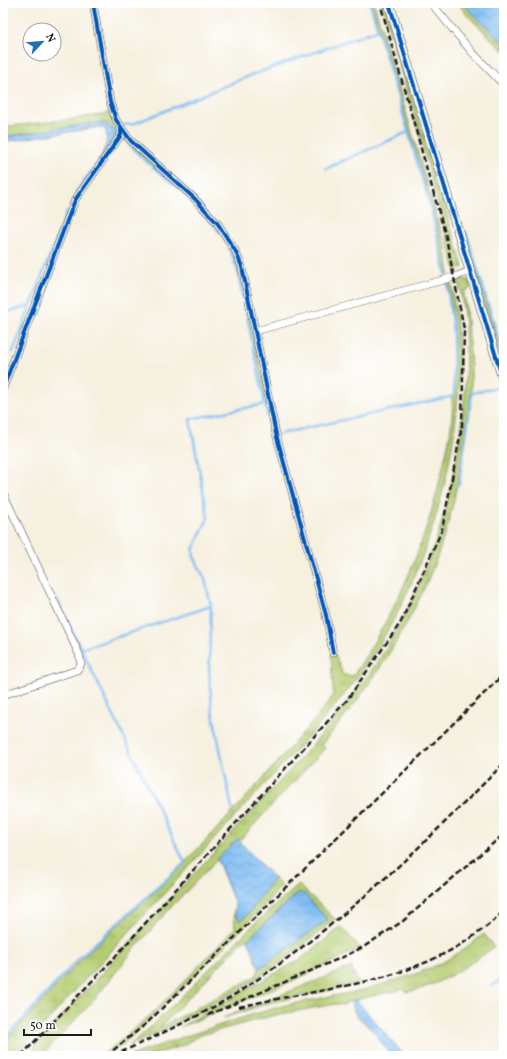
<svg xmlns="http://www.w3.org/2000/svg" width="507" height="1059" font-family="Vollkorn,serif">
<defs>
<pattern id="grass-tufts" width="24" height="20" patternUnits="userSpaceOnUse"><rect width="24" height="20" fill="#b5cd72"/><path d="M3 7l-1-3M5 7V3M7 7l1-3M15 17l-1-3M17 17v-4M19 17l1-3" fill="none" stroke="#9baf62"/></pattern>
<pattern id="wetland-marsh" width="20" height="14" patternUnits="userSpaceOnUse"><rect width="20" height="14" fill="#b5cd72"/><path d="M1 5h8M5 5V1M11 12h8M15 12V8" fill="none" stroke="#9baf62"/></pattern>
<pattern id="water-waves" width="16" height="10" patternUnits="userSpaceOnUse"><rect width="16" height="10" fill="#7fbcf2"/><path d="M0 5q4-4 8 0t8 0" fill="none" stroke="#6da1cf"/></pattern>
</defs>
<rect width="100%" height="100%" fill="#fff"/>
<filter id="ink" filterUnits="userSpaceOnUse"><feTurbulence type="fractalNoise" baseFrequency=".025" numOctaves="2"/><feDisplacementMap in="SourceGraphic" scale="8" xChannelSelector="R" yChannelSelector="G"/><feConvolveMatrix kernelMatrix="1 2 1 2 8 2 1 2 1" color-interpolation-filters="sRGB"/></filter>
<filter id="wash" filterUnits="userSpaceOnUse"><feTurbulence type="fractalNoise" baseFrequency=".012" numOctaves="4" result="noise"/><feDisplacementMap in="SourceGraphic" scale="16" xChannelSelector="R" yChannelSelector="G"/><feGaussianBlur stdDeviation="0.9" result="paint"/><feColorMatrix in="noise" values="0 0 0 0 0 0 0 0 0 0 0 0 0 0 0 0 0 1.4 0 .05"/><feComposite in="paint" operator="in"/></filter>
<g filter="url(#wash)">
<rect width="100%" height="100%" fill="#f6f0df"/>
<path fill="url(#grass-tufts)" stroke="#687447" fill-rule="evenodd" d="M371 3H374L446 249 449 274 447 275 433 212Z
M381 3H384L463 267 456 272 422 143Z
M110 111 119 131 118 137 73 201 105 153 109 128 107 123H96L3 137V127L73 119 105 114Z
M122 137H125C167 176 220 213 240 268L275 435 273 436 234 255C208 206 162 178 125 139L121 138Z
M464 229 504 362V373L461 230Z
M458 279 468 280 471 288 464 291C467 324 472 358 471 391 470 408 466 425 464 442 459 474 454 506 444 537 419 614 374 684 321 745L325 748 240 840 237 839 172 906 135 948 94 1000 41 1056H26C90 986 154 916 219 847 271 790 327 734 371 671 439 575 471 446 465 330 465 313 461 296 458 279Z
M448 280H451C456 311 459 342 459 373 457 470 424 578 370 659 355 683 336 704 318 726L15 1056H3V1044L82 958 186 863V861C236 810 283 757 329 702L333 695V689L331 654H335L343 675 353 676C398 607 425 548 443 467 448 445 454 421 452 398L454 397C454 358 454 319 448 280Z
M274 878 282 886 238 933 123 1045 108 1056H99C149 1023 193 971 235 928L234 912 241 921 250 912Z
M299 885 335 919C310 940 285 960 258 978 218 1005 172 1026 129 1046L152 1026 254 924ZM299 892 328 919 259 969 256 976 159 1028 244 940 248 939Z
M341 927 360 948 299 978 180 1027 301 959Z
M484 934 494 947C468 966 439 986 407 992L403 989 350 1001 343 1005 335 1004 275 1015 201 1035 181 1046 149 1056H130L183 1037 251 1015 286 1005 360 991 416 974 440 964 463 950Z
M351 967 359 984 273 1002 223 1018Z"/>
<path fill="url(#wetland-marsh)" stroke="#687447" d="M458 3H463L479 20 504 43V51L467 15Z"/>
<path fill="url(#water-waves)" stroke="#4e6c87" d="M463 3H504V43L479 20Z
M96 123H107L110 128 118 131 99 162 107 141 106 130 101 127 3 142V137Z
M237 839 274 878 250 912 240 921 234 912 235 904 217 859Z
M299 892 304 894 328 920 259 969 248 939Z
M356 1000 405 1056H391L375 1033 356 1015 350 1001Z"/>
<g fill="none" stroke-linecap="round" stroke-linejoin="round">
<path stroke="#7fbcf2" stroke-width="2.5" d="M370 3 432 212 446 274
M123 125 133 124 249 76 377 30
M124 139 142 158 178 188
M325 169 408 132
M76 192 92 170
M189 198 198 207
M211 221 219 232
M466 232 504 356
M229 248 237 269 265 404 190 419 208 518 193 550 194 557 205 579 211 606 209 670 212 709 232 809
M3 313 30 306
M13 352 67 211
M265 404 272 436
M279 434 454 396 453 331 447 283
M3 485 7 494
M459 485 472 393 499 387
M81 649 211 606
M492 986 504 977
M3 1041 80 957 185 863 57 599"/>
</g>
</g>
<g filter="url(#ink)">
<g fill="none" stroke-linecap="round" stroke-linejoin="round">
<defs>
<path id="minor" d="M93 3 110 102 116 120 131 141 195 199 218 224 236 252 242 267 276 434 326 615 333 653
M431 3 471 51 504 85
M255 331 454 277 470 271
M3 388 75 200 114 145 121 135V129
M3 493 79 654 81 664 77 670 3 695"/>
<path id="tertiary" d="M389 3 504 383"/>
</defs>
<use href="#minor" stroke="#3d3c39" stroke-width="8"/>
<use href="#tertiary" stroke="#3d3c39" stroke-width="10"/>
<use href="#minor" stroke="#fff" stroke-width="7"/>
<use href="#tertiary" stroke="#fff" stroke-width="9"/>
<path stroke="#1c1c1c" stroke-width="2.5" stroke-dasharray="6 3" stroke-linecap="butt" d="M239 1007C336 984 427 985 504 911
M208 1015 343 957 365 946 403 921 504 834
M21 1056 113 959 347 700 401 622 442 530 462 426 464 329 446 237 380 3
M106 1056 147 1023 504 674
M113 1056C155 1036 198 1018 237 993 336 929 422 847 504 763"/>
<defs>
<path id="cycleway" d="M93 3 110 102 116 120 131 141 195 199 218 224 236 252 242 267 276 434 326 615 333 653
M389 3 504 383
M3 388 75 200 114 145 121 135V129"/>
</defs>
<use href="#cycleway" stroke="#fff" stroke-width="6"/>
<use href="#cycleway" stroke="#0057b8" stroke-width="4"/>
</g>
</g>
<rect width="507" height="1059" fill="none" stroke="#fff" stroke-width="16"/>
<g transform="translate(42 42) rotate(64)"><circle r="19" fill="#ffffff" stroke="#a4a4a4"/>
<path d="M0-3L7 15L0 10L-7 15Z" fill="#1f6fb2"/>
<text y="-6" font-size="11" font-weight="bold" text-anchor="middle" fill="#1c1c1c">N</text>
</g>
<path d="M24 1029v6h67v-6" fill="none" stroke="#1c1c1c" stroke-width="2"/>
<text x="30" y="1029" font-size="12" fill="#1c1c1c" stroke="#ffffff" stroke-width="3" paint-order="stroke">50 m</text>
</svg>
